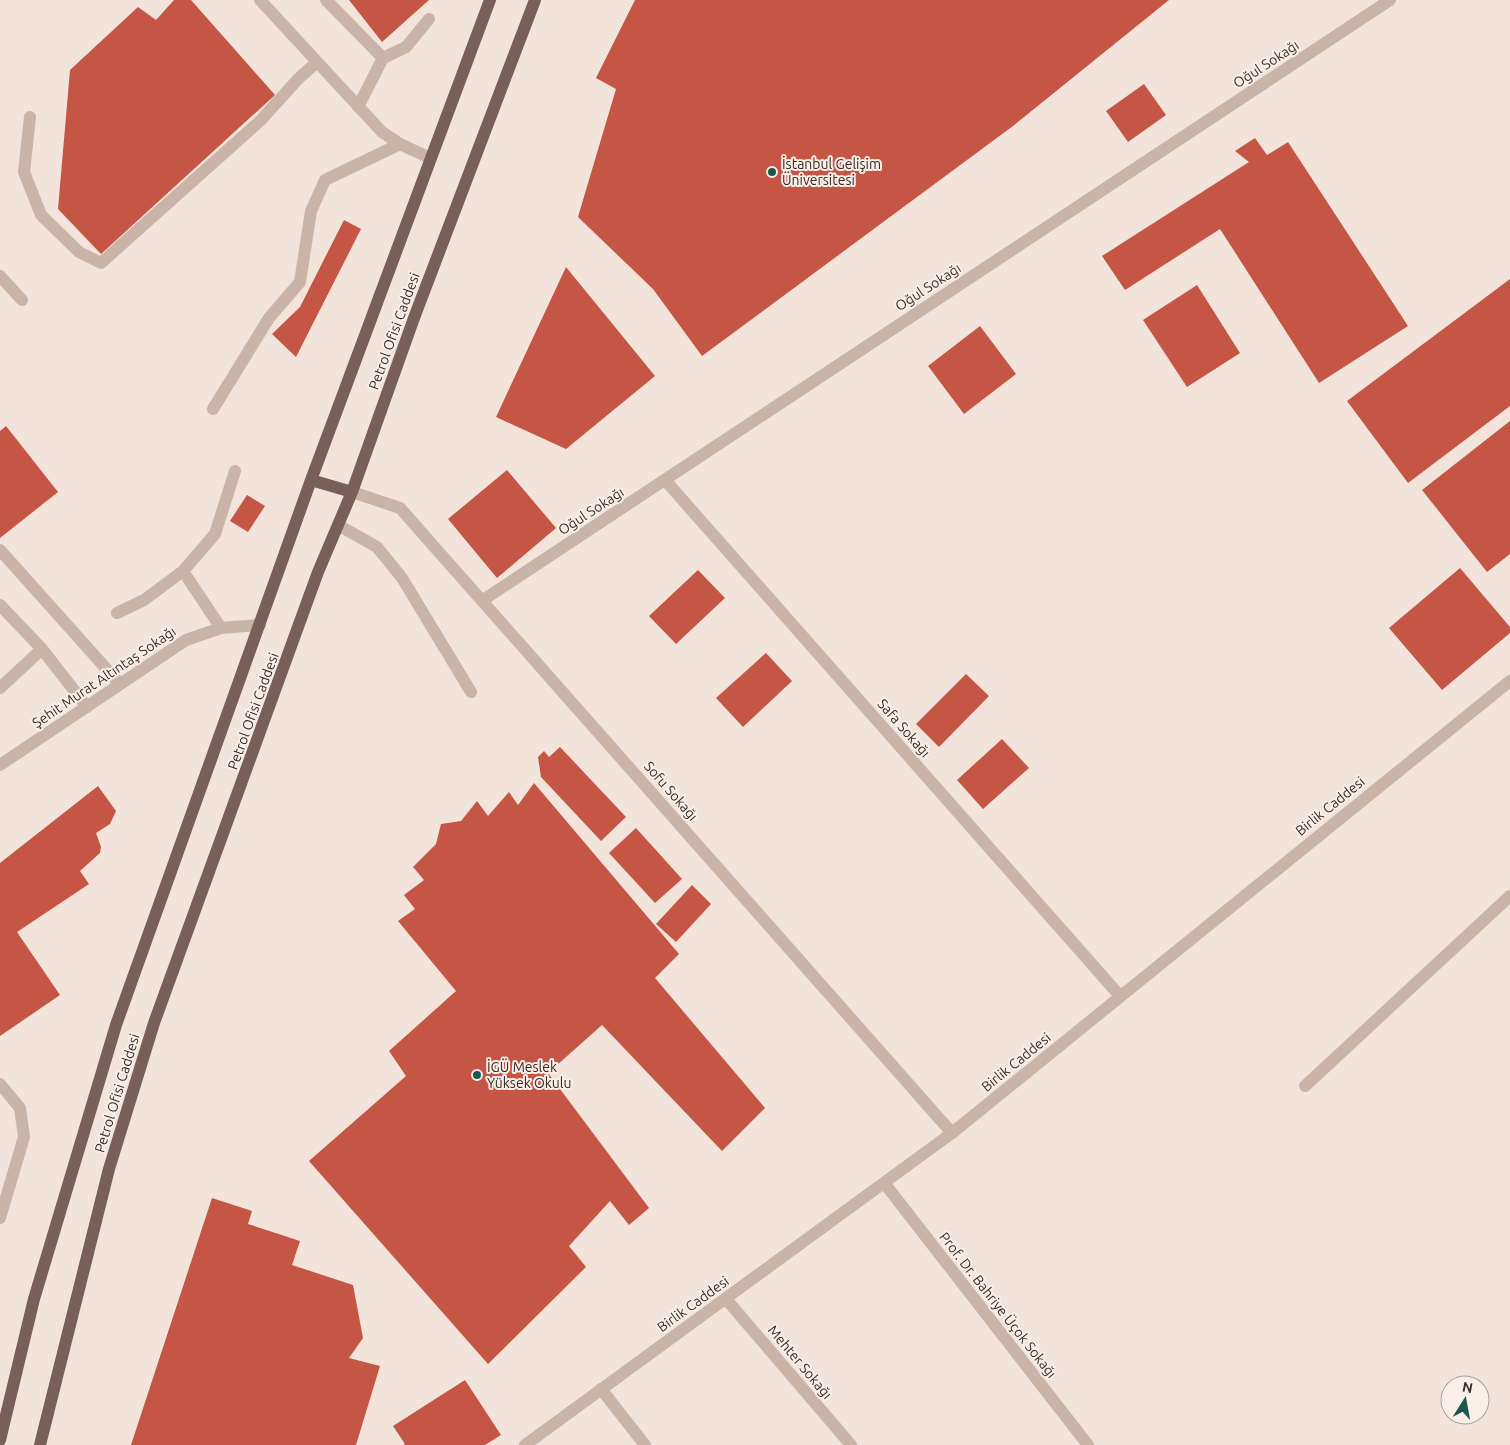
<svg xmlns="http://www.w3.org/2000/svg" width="1510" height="1445" font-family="Ubuntu,sans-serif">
<rect width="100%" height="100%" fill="#f2e4db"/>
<path fill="#c55545" d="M174 0H191L275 95 101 254 58 209 70 70 138 7 156 20Z
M349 0H429L382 42Z
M635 0H1169L1013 126 702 356 653 289 578 217 616 89 596 78Z
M1144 84 1166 115 1128 142 1106 111Z
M1255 138 1267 155 1288 142 1408 326 1319 383 1220 229 1125 290 1102 256 1249 162 1235 151Z
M344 220 361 229 296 357 272 334 300 307Z
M566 267 655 376 566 449 496 417Z
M1510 279V406L1408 483 1347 401Z
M1197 285 1240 353 1187 387 1143 320Z
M980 326 1016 374 964 414 928 366Z
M1510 421V554L1487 572 1422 490Z
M6 426 58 492 0 538V431Z
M507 470 556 528 497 578 448 519Z
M247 495 265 506 248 532 230 521Z
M1460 568 1510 627V633L1442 690 1389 628Z
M698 570 725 598 676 644 649 616Z
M766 653 792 681 743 727 716 698Z
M966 674 989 696 939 747 916 724Z
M1002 739 1029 768 983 809 957 780Z
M560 747 626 817 601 841 541 777 538 757 544 751 549 757Z
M534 783 679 954 655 978 765 1108 722 1151 602 1025 548 1073 649 1208 629 1225 610 1201 569 1246 586 1267 488 1364 309 1161 406 1076 389 1051 456 991 398 921 415 909 404 895 424 880 413 867 436 844 441 824 461 821 477 801 488 816 509 792 518 805Z
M98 786 116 811 110 824 96 833 101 847 100 853 80 871 89 884 17 932 60 995 0 1036V863Z
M636 828 682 879 655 903 609 853Z
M692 885 711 904 676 942 656 924Z
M212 1198 252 1211 248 1224 300 1241 292 1265 353 1285 363 1338 349 1358 380 1366 356 1445H131Z
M465 1380 501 1435 485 1445H403L405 1444 393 1426Z"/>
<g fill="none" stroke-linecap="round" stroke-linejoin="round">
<path stroke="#cab3a7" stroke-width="12" d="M326 0 383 58 406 47 429 19
M358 107 383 58
M30 117 24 172 41 215 79 252 101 263 261 120 298 79 317 62
M0 276 22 300
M213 409 269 318 300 282 311 211 325 180 400 144
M338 525 377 547 402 578 471 692
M0 550 120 684
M183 571 221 628
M0 605 42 649 87 707
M117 613 144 600 183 571 215 534 235 471
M0 688 42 649
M0 1084 20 1108 24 1137 0 1218
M1305 1086 1510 896"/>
<path stroke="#cab3a7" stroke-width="12" d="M260 0 382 132 400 144 430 158
M665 480 1120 996
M352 492 400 508 952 1133
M483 600 1390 0
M0 765 186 640 221 628 260 625
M885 1184 1088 1445
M726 1299 851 1445
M601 1389 645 1445"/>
<path stroke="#cab3a7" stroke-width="12" d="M525 1445 952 1133 1510 681"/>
<path stroke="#785f58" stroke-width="12" d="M311 480 352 492
M0 1440 34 1299 116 1025 311 480 490 0
M40 1445 109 1169 154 1023 318 572 352 492 414 318 535 0"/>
</g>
<g fill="#1d5754" stroke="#f9efe7" stroke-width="2">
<circle cx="772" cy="172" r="5"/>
<circle cx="477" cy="1075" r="5"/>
</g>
<g text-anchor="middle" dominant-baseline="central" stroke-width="4" stroke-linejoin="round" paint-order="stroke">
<g font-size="14" fill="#362a27" stroke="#f9efe7">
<text transform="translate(1266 64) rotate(-33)">Oğul Sokağı</text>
<text transform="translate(928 287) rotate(-33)">Oğul Sokağı</text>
<text transform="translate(394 331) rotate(-70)">Petrol Ofisi Caddesi</text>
<text transform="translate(591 511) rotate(-33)">Oğul Sokağı</text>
<text transform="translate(104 677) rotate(-34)">Şehit Murat Altıntaş Sokağı</text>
<text transform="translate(253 711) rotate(-70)">Petrol Ofisi Caddesi</text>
<text transform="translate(904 728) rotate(49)">Safa Sokağı</text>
<text transform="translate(671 791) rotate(49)">Sofu Sokağı</text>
<text transform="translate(1330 806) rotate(-39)">Birlik Caddesi</text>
<text transform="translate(1016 1062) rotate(-39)">Birlik Caddesi</text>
<text transform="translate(117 1093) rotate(-73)">Petrol Ofisi Caddesi</text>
<text transform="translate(693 1304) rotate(-36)">Birlik Caddesi</text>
<text transform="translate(998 1305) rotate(52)">Prof. Dr. Bahriye Üçok Sokağı</text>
<text transform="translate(800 1362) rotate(50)">Mehter Sokağı</text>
</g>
<g font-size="14" fill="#362a27" stroke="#f9efe7" text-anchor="start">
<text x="782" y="164">İstanbul Gelişim<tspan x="782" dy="16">Üniversitesi</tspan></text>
<text x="487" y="1067">İGÜ Meslek<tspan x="487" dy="16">Yüksek Okulu</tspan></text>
</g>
</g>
<g transform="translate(1465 1400) rotate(11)"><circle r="24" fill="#f9efe7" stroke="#aba09a"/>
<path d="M0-4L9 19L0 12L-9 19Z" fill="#1d5754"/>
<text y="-8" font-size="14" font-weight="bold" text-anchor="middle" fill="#362a27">N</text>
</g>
</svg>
